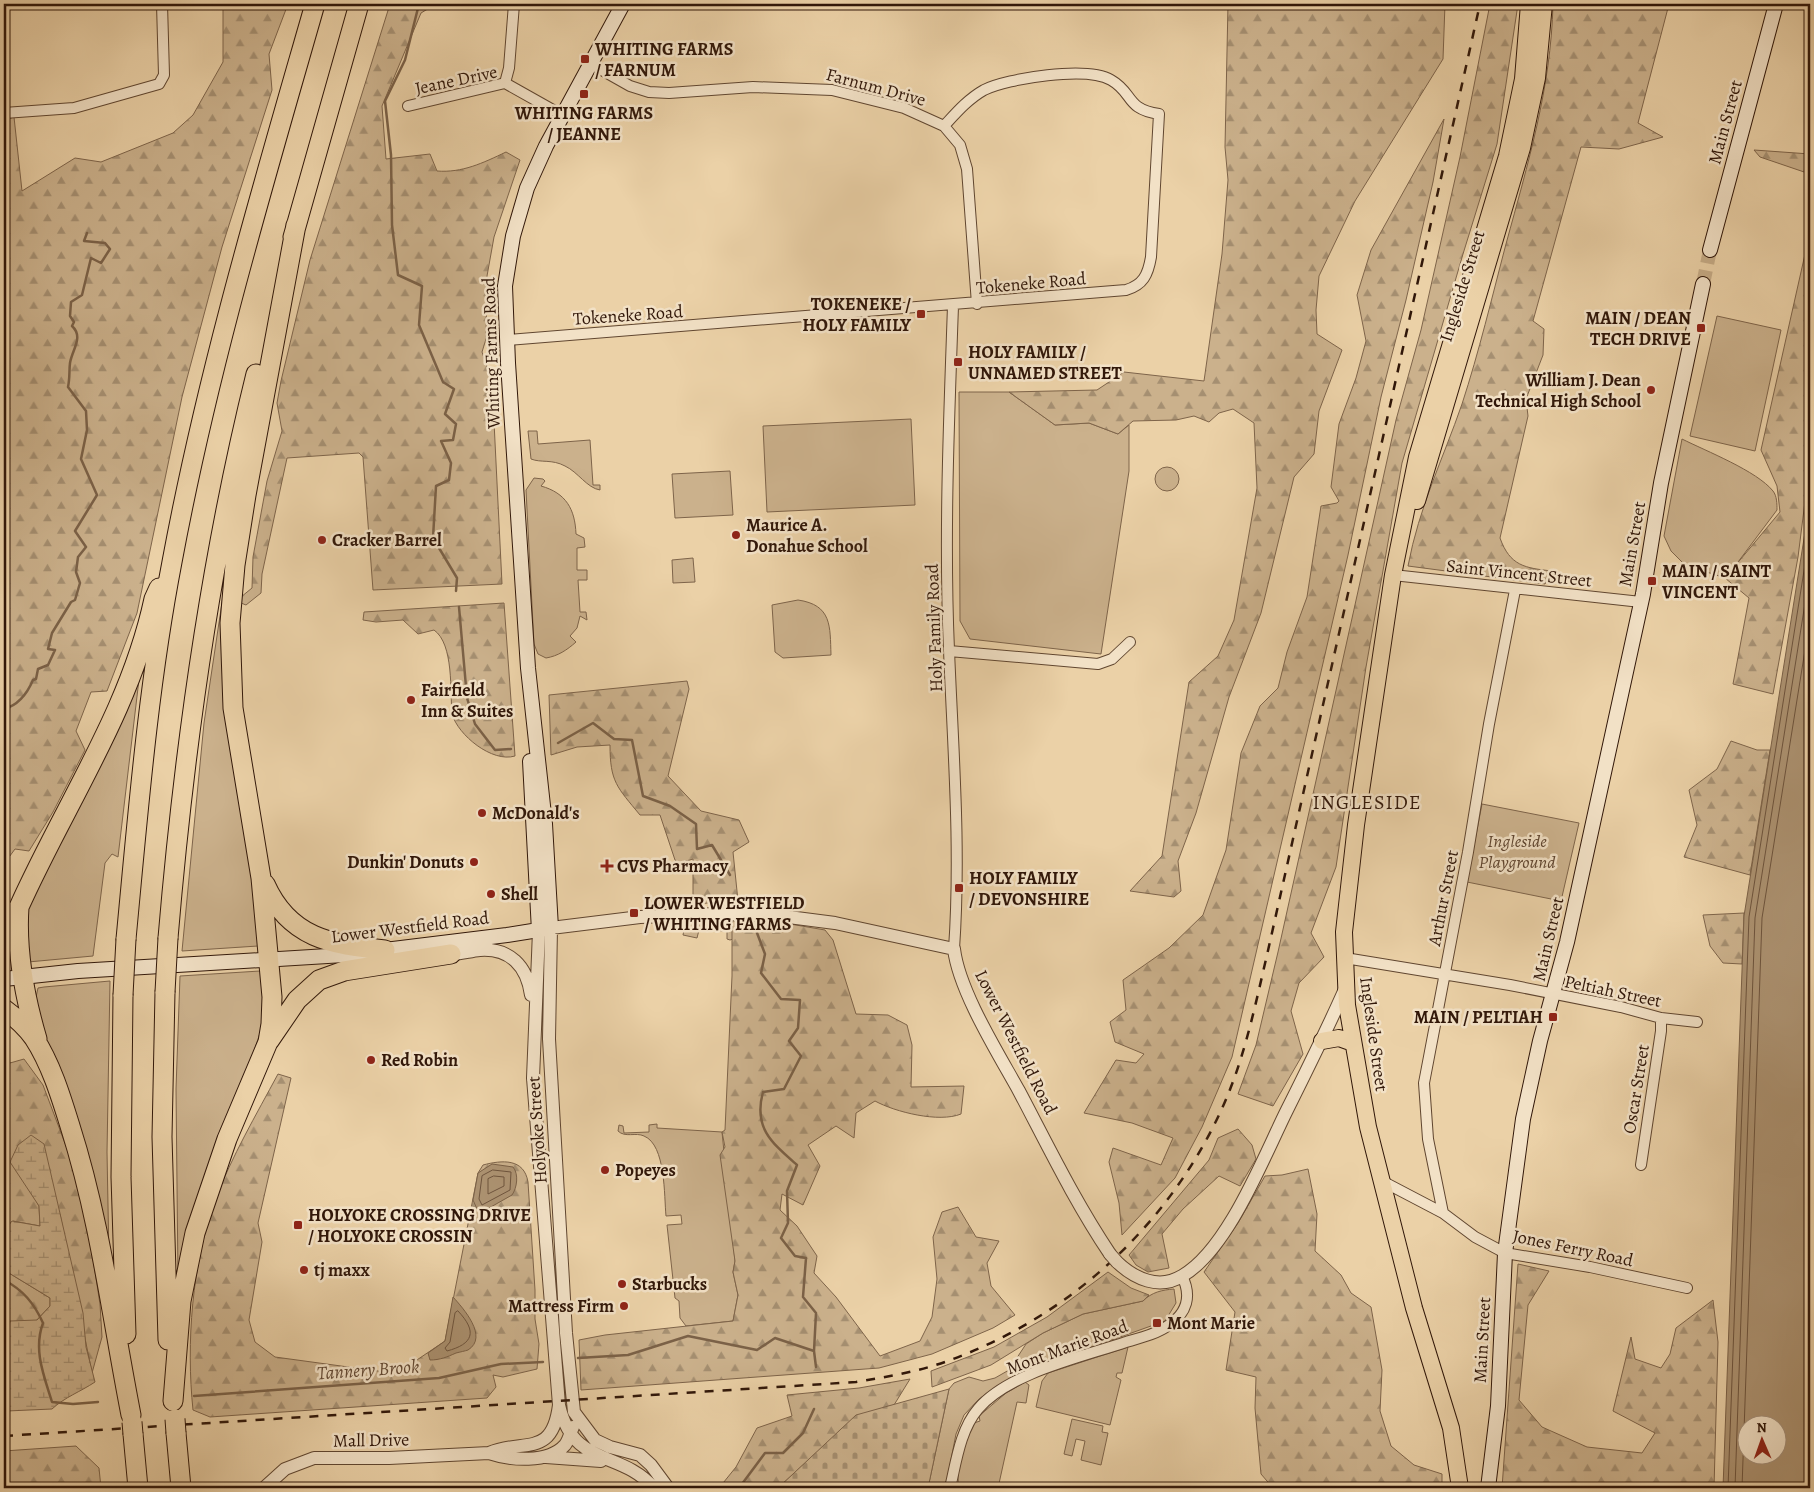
<svg xmlns="http://www.w3.org/2000/svg" width="1814" height="1492" font-family="Alegreya,serif">
<defs>
<pattern id="forest-firs" width="22" height="20" patternUnits="userSpaceOnUse" patternTransform="scale(1.25)"><rect width="22" height="20" fill="#cbb18c"/><path d="M5 1l3.5 6h-7zM16 11l3.5 6h-7z" fill="#a58f71"/></pattern>
<pattern id="wetland-marsh" width="20" height="14" patternUnits="userSpaceOnUse" patternTransform="scale(1.25)"><rect width="20" height="14" fill="#cbb18c"/><path d="M1 5h8M5 5V1M11 12h8M15 12V8" fill="none" stroke="#a58f71"/></pattern>
<pattern id="cemetery-stones" width="16" height="16" patternUnits="userSpaceOnUse" patternTransform="scale(1.25)"><rect width="16" height="16" fill="#cbb18c"/><path d="M2 7V4a2 2 0 0 1 4 0v3zM10 15v-3a2 2 0 0 1 4 0v3z" fill="#a58f71"/></pattern>
</defs>
<rect width="100%" height="100%" fill="#ebd1a7"/>
<filter id="stains"><feTurbulence type="fractalNoise" baseFrequency=".004" numOctaves="4"/><feColorMatrix values="0 0 0 0 .2 0 0 0 0 .09 0 0 0 0 .02 0 0 0 .5 -.17"/></filter>
<radialGradient id="worn" r=".72"><stop offset=".6" stop-color="#630" stop-opacity="0"/><stop offset="1" stop-color="#630" stop-opacity=".3"/></radialGradient>
<path fill="#cbb18c" stroke="#7e644a" d="M1717 316 1781 330 1755 451 1690 436Z
M959 392H1009L1055 425 1089 423 1118 434 1129 425V471L1101 654 970 639 960 621Z
M911 419 915 505 767 512 763 426Z
M528 431H537L538 444 590 440 593 485H600V490C587 488 578 472 565 466 552 459 541 463 531 459Z
M1682 439C1706 451 1757 471 1773 491 1777 496 1777 504 1777 510L1735 566 1719 576 1685 565 1671 551 1664 536Z
M1155 479a12 12 0 1 1 24 0a12 12 0 1 1-24 0Z
M730 471 733 515 675 518 672 474Z
M534 478 543 479 545 481 541 486C566 493 575 509 576 534L584 538 585 547 577 548V570H587V580H578L580 612H586L587 620 580 616 577 628 570 636 576 642C567 650 558 656 546 658L538 654 534 644 526 490Z
M693 558 695 582 673 583 672 560Z
M224 589 261 939 258 946 182 951 204 723Z
M798 600C832 605 830 626 831 655L783 658 775 652 772 605Z
M140 671 118 857 112 854 105 863 93 956 28 962 25 914Z
M1482 804 1579 823 1561 901 1467 882Z
M732 919 733 939 730 940 727 939V931L699 930 697 938 683 935 685 925 693 921Z
M260 971 262 975 264 1017 260 1033 178 1278 176 1089 180 976Z
M110 981 107 1152 109 1260 38 1024 36 997 38 988 44 987Z
M657 1124V1128L722 1132 735 1261 733 1272 738 1295 733 1321 686 1326 680 1318 679 1301 675 1298 667 1225 682 1224 681 1215 666 1216C664 1196 666 1145 644 1136 636 1132 625 1138 618 1131L619 1125 623 1126 624 1133 649 1132V1125Z
M1174 1289 1176 1303 1165 1321 1019 1373 996 1387 979 1399 964 1415 956 1434 947 1480 942 1486 937 1487 929 1483 949 1389 954 1383 969 1377 983 1381 995 1378 1009 1370 1026 1344 1043 1333 1083 1314 1143 1301C1152 1292 1162 1290 1174 1289Z
M1128 1347 1122 1373H1117L1116 1377 1121 1380 1110 1425 1036 1407 1042 1381 1048 1373Z
M1025 1382 1029 1385 1026 1403 1017 1402 998 1488H960C953 1474 967 1437 974 1423L980 1421 979 1416 1006 1393Z
M1072 1419 1103 1426 1102 1432 1108 1433 1101 1465 1081 1460 1085 1441 1076 1439 1072 1456 1064 1454Z"/>
<path fill="url(#forest-firs)" stroke="#7e644a" d="M223 4H288L269 54 272 90 222 247 182 397 137 613 107 691 91 692 76 731 85 750 53 812 29 851 15 849 4 864V120L14 117 22 191 75 158 101 162 173 133 193 115 223 62Z
M390 4H436L421 13 382 106 386 159 430 154 437 171C462 173 483 163 506 152L520 160 494 237 487 276 486 339 482 352 492 381 502 584 373 590 363 457 359 453 287 458 262 574 261 593 246 605 241 603V597L252 588 253 557 267 481 282 431 277 403 281 381 310 260Z
M1228 4H1445L1443 59 1355 201 1319 276 1316 310 1317 334 1342 350 1319 411 1314 454 1294 477 1261 613 1229 697 1196 813 1178 861 1181 891 1174 897 1130 891 1162 856 1189 682 1218 656 1234 620 1257 488 1254 423 1233 409 1219 413 1209 422 1194 416 1176 420 1133 421 1118 434 1089 423 1055 425 1009 392 1097 390 1124 372 1204 381 1222 254 1228 180 1225 147Z
M1490 4H1518L1497 144 1463 254 1402 463 1366 667 1336 867 1311 933 1324 957 1299 983 1291 1011 1303 1054 1273 1106 1238 1094 1256 1045 1278 952 1396 420 1421 330 1460 157Z
M1553 4H1669L1638 123 1663 137 1619 149 1581 147 1533 321 1544 329 1543 355 1526 399 1528 416 1500 538C1510 566 1525 568 1552 571L1545 584 1408 566C1419 507 1443 459 1462 404 1479 352 1492 297 1506 244 1528 163 1551 88 1553 4Z
M1444 119 1433 182 1406 300 1381 397 1348 555 1232 1057 1202 1127 1175 1178 1122 1235 1119 1203 1109 1162 1113 1148 1161 1165 1173 1138 1132 1123 1084 1113 1116 1060 1136 1063 1144 1054 1115 1042 1110 1022 1126 1010 1123 980 1169 948 1203 915 1226 850 1241 753 1260 706 1278 688 1287 652 1307 597 1321 506 1337 503 1339 501 1331 487 1339 424 1356 378 1366 341 1357 295 1371 250Z
M1754 150 1810 154V174L1760 157Z
M1810 232V462L1798 557 1773 694 1733 684 1749 598 1725 578 1780 512 1777 486 1761 450Z
M504 603 515 756C492 763 458 735 452 714 450 692 454 644 434 630L418 634 403 620 376 622 363 620 364 612Z
M687 681 689 689 668 776 701 811 739 820 749 842 733 852 738 901 693 904V859L679 863 675 860 660 815H640C617 787 610 782 610 745L577 747 551 755 549 695Z
M1731 741 1757 750H1770L1750 875 1684 857 1697 825 1689 790 1717 769Z
M1744 913 1742 964 1723 963 1710 946 1703 915Z
M732 919H761L825 930 833 940 856 1014 888 1015 907 1025 912 1045 911 1087 964 1086 961 1114C939 1123 895 1112 875 1101L856 1113 854 1138 836 1126 808 1145 820 1166 803 1205 782 1194 780 1210 797 1226 817 1256 814 1273 836 1297 880 1356 920 1341 932 1317 937 1279 933 1237 942 1212 958 1207 976 1237 999 1241 987 1263 991 1286 1015 1315 993 1328 932 1354 879 1368 581 1390 579 1340 605 1335 733 1321 738 1295 733 1272 735 1261 720 1155 725 1147 722 1132 725 1130 732 976Z
M4 1051 10 1063 24 1059 43 1085 69 1154 89 1233 100 1304 102 1337 92 1373 60 1214 28 1186 39 1206 40 1226 13 1221 4 1231Z
M278 1074 291 1078 258 1223 262 1242 249 1320 255 1342 275 1357 385 1372 405 1368 445 1341 478 1173 483 1165C502 1160 524 1158 528 1182L535 1290V1319L539 1344 537 1369 503 1377 493 1375 496 1387 487 1398 210 1417 193 1410C186 1343 192 1264 215 1200 232 1156 256 1115 278 1074Z
M1238 1129 1252 1145 1256 1159 1240 1186 1219 1176 1183 1209 1162 1234 1169 1268 1148 1272 1136 1265 1129 1255 1209 1160 1218 1138Z
M1308 1169 1317 1214 1315 1251 1341 1275 1351 1293 1371 1307 1382 1370 1380 1411 1391 1446 1414 1465 1442 1474V1488H1273L1261 1474 1255 1408 1256 1377 1226 1370 1235 1312 1204 1272 1238 1223 1265 1176 1282 1175Z
M1518 1264 1549 1271 1528 1305 1519 1400 1542 1427 1587 1447 1642 1453 1655 1433 1613 1411 1631 1337 1635 1359 1661 1368 1670 1354 1676 1328 1713 1300 1718 1342 1714 1488H1502Z
M4 1270 50 1298V1306L4 1355Z
M1108 1272 1131 1288 1149 1295 1143 1301 1083 1314 1043 1333 991 1365 932 1387 931 1371 994 1347 1047 1317Z
M910 1379 894 1405 856 1416 778 1488H719L736 1467 757 1428 792 1416 787 1395 859 1388Z
M76 1446 99 1468 101 1488H4V1451Z"/>
<path fill="url(#wetland-marsh)" stroke="#7e644a" d="M31 1135 44 1144 83 1313 86 1347 95 1382C80 1392 65 1397 52 1409L7 1411 4 1408V1355L10 1321 37 1320 50 1306V1298L4 1270V1231L12 1221 40 1226 39 1206 10 1162 18 1145Z"/>
<path fill="url(#cemetery-stones)" stroke="#7e644a" d="M949 1389 928 1488H778L856 1415Z"/>
<path fill="#ac9271" stroke="#7b6147" fill-rule="evenodd" d="M1810 501V1488H1723L1744 916ZM1746 1424H1776V1454H1746Z
M492 1164 513 1167C519 1174 517 1188 512 1195L482 1212 478 1211 473 1200 478 1173Z
M453 1297C463 1308 489 1337 468 1350 465 1351 460 1352 456 1353 447 1357 440 1360 430 1360L428 1353 445 1341Z"/>
<g fill="none" stroke-linecap="round" stroke-linejoin="round">
<path stroke="#6e543d" stroke-width="1" d="M493 1170 511 1172 510 1190 482 1205 479 1199 482 1176Z
M494 1176 504 1177V1186L488 1194V1179Z
M458 1311C478 1332 473 1344 447 1351L445 1348 450 1342 455 1313Z
M1728 1488 1749 917 1810 533
M1735 1488 1755 918 1810 572
M1742 1488 1762 918 1810 619"/>
<path stroke="#7b6147" stroke-width="2.5" d="M419 4 405 60 385 101 391 155 392 225 398 275 422 286 419 325 443 382 454 389 445 414 456 424 453 440 441 441 451 463 449 480 436 486 433 538 457 578 456 591
M459 607 467 698 475 724 495 750 511 749
M4 709C19 705 27 694 33 680L36 679 38 669 48 665 55 650 48 649 52 633 71 602 75 600 80 583 76 572 78 557 86 547 75 531 97 495 81 459 87 430 86 411 68 387C70 378 69 371 70 363 72 350 84 337 72 326L74 322 70 316 71 302 82 295 91 258 101 263 110 249 105 243 84 241 87 233
M558 743 593 723 614 739 632 740 643 796 670 806 696 824 697 849 712 845 730 875
M754 925 765 954 761 973 781 999 800 1000 798 1028 789 1041 801 1056 784 1089 763 1092C753 1128 772 1143 797 1165L787 1191 788 1223 781 1238 795 1256 806 1258 803 1297 816 1313 814 1351
M4 1280C23 1290 34 1303 43 1323 33 1350 44 1376 52 1402L73 1404 98 1402
M578 1358 628 1355 688 1336 757 1350 775 1338 814 1351 816 1367
M194 1396 439 1378 501 1364 543 1362
M739 1488 765 1453H783L803 1433 814 1409"/>
<path stroke="#c6ac87" stroke-width="14" stroke-dasharray="14 7" stroke-linecap="butt" d="M1703 284 1710 250"/>
<defs>
<path id="minor" d="M591 64 630 86 649 92 669 93 753 87 832 90 904 108 944 126 960 145 967 169 977 304
M505 83 509 68 514 4
M408 106 505 83 562 115
M4 113 74 108 159 84 164 75 162 4
M953 306C949 420 944 535 949 650 953 750 961 849 954 949
M507 340 1126 290C1143 285 1148 275 1151 257L1159 114C1125 109 1134 93 1111 80 1087 66 1008 78 984 90 968 99 956 113 944 126
M1393 575 1641 602
M949 651 1098 664 1112 659 1130 642
M1345 958 1510 985 1621 1007 1661 1018 1697 1022
M1641 1165 1661 1031V1018
M1380 1180 1443 1213 1475 1237 1505 1253 1590 1267 1687 1288
M1443 1213 1428 1139 1424 1083 1468 852 1489 724 1515 590
M950 1488C956 1463 960 1430 978 1409 1008 1373 1082 1357 1126 1342 1140 1338 1157 1334 1169 1325 1187 1313 1192 1296 1182 1276"/>
<path id="tertiary" d="M539 931 533 1078 559 1405C574 1469 620 1449 654 1488
M445 953C456 956 468 951 480 950 510 948 527 966 531 995
M1117 1262C1135 1279 1159 1290 1182 1276 1228 1250 1264 1156 1287 1110 1307 1070 1327 1030 1345 989
M489 1453C524 1438 552 1459 559 1405
M546 1457 601 1461
M264 1488 285 1469 314 1458H389L489 1453C510 1460 548 1464 565 1445 569 1440 570 1433 573 1427
M668 1488 651 1465 640 1455 610 1447 595 1440 574 1412 566 1333 549 1039 551 928 640 917 715 914 773 915 835 923 954 949C959 991 998 1053 1019 1091 1048 1146 1075 1202 1110 1254"/>
<path id="secondary" d="M1710 250 1776 4
M530 761 539 931
M4 979 78 971 344 955 507 935 551 928 545 824 528 668 508 363 505 286 513 236 527 188 546 146 623 4
M1488 1488 1498 1406 1505 1253 1523 1119 1540 1041 1567 942 1643 594 1661 483 1703 284"/>
<path id="primary" d="M1417 501 1522 148 1537 78 1544 4
M1322 1041 1339 1038 1353 1043
M1460 1488 1451 1428 1414 1308 1368 1127 1347 1005 1344 932 1356 825 1393 575 1417 457 1507 156 1523 79 1529 4"/>
<path id="motorway" d="M293 237 359 4
M265 884C289 938 331 945 385 950
M19 907C16 950 25 998 37 1039
M4 928 19 907C65 804 130 711 154 599L159 588
M168 938C184 748 210 560 256 374
M126 939C138 813 148 687 172 562 207 373 262 189 315 4
M165 992 162 1137 168 1340
M123 995 121 1177 126 1334
M4 1009C15 1017 26 1027 34 1038 51 1064 61 1097 70 1126 100 1220 112 1318 131 1415
M269 1041 297 1000 319 980 344 971 451 954
M173 1401 181 1301 195 1233 227 1139 268 1042 271 1024 272 997 261 878 233 708 230 623 235 565 246 495 296 225
M176 1433 181 1488
M133 1434 138 1488"/>
</defs>
<use href="#minor" stroke="#604630" stroke-width="12"/>
<use href="#tertiary" stroke="#604630" stroke-width="14"/>
<use href="#secondary" stroke="#311709" stroke-width="16"/>
<use href="#primary" stroke="#311709" stroke-width="18"/>
<use href="#motorway" stroke="#311709" stroke-width="21"/>
<use href="#minor" stroke="#f2e1c6" stroke-width="10"/>
<use href="#tertiary" stroke="#f2e1c6" stroke-width="12"/>
<use href="#secondary" stroke="#f2e1c6" stroke-width="14"/>
<use href="#primary" stroke="#ebd1a7" stroke-width="16"/>
<use href="#motorway" stroke="#ebd1a7" stroke-width="19"/>
<path stroke="#311709" stroke-width="2.5" stroke-dasharray="9 9" stroke-linecap="butt" d="M4 1436 856 1382C886 1377 916 1372 945 1362 1069 1318 1171 1224 1224 1104 1245 1056 1255 1006 1267 955L1480 4"/>
<defs>
<path id="tertiary-bridge" d="M1110 1254 1117 1262"/>
<path id="motorway-bridge" d="M165 992 168 938
M123 995 126 939
M175 1419 176 1433
M132 1422 133 1434"/>
</defs>
<use href="#tertiary-bridge" stroke="#604630" stroke-width="14" stroke-linecap="butt"/>
<use href="#motorway-bridge" stroke="#311709" stroke-width="21" stroke-linecap="butt"/>
<use href="#tertiary-bridge" stroke="#f2e1c6" stroke-width="12"/>
<use href="#motorway-bridge" stroke="#ebd1a7" stroke-width="19"/>
</g>
<g fill="#8f2418" stroke="#f2e1c6" stroke-width="2">
<rect x="580" y="54" width="10" height="10" rx="2.5"/>
<rect x="579" y="89" width="10" height="10" rx="2.5"/>
<rect x="916" y="309" width="10" height="10" rx="2.5"/>
<rect x="1696" y="323" width="10" height="10" rx="2.5"/>
<rect x="953" y="357" width="10" height="10" rx="2.5"/>
<circle cx="1651" cy="390" r="5"/>
<circle cx="736" cy="535" r="5"/>
<circle cx="322" cy="540" r="5"/>
<rect x="1647" y="576" width="10" height="10" rx="2.5"/>
<circle cx="411" cy="700" r="5"/>
<circle cx="482" cy="813" r="5"/>
<circle cx="474" cy="862" r="5"/>
<path d="M604.5 858.5h5v5h5v5h-5v5h-5v-5h-5v-5h5z"/>
<rect x="954" y="883" width="10" height="10" rx="2.5"/>
<circle cx="491" cy="894" r="5"/>
<rect x="629" y="908" width="10" height="10" rx="2.5"/>
<rect x="1548" y="1012" width="10" height="10" rx="2.5"/>
<circle cx="371" cy="1060" r="5"/>
<circle cx="605" cy="1170" r="5"/>
<rect x="293" y="1220" width="10" height="10" rx="2.5"/>
<circle cx="304" cy="1270" r="5"/>
<circle cx="622" cy="1284" r="5"/>
<circle cx="624" cy="1306" r="5"/>
<rect x="1152" y="1318" width="10" height="10" rx="2.5"/>
</g>
<g text-anchor="middle" dominant-baseline="central" stroke-width="5" stroke-linejoin="round" paint-order="stroke">
<g font-size="18" font-weight="bold" fill="#311709" stroke="#f2e1c6" text-anchor="start">
<text x="595" y="49">WHITING FARMS<tspan x="595" dy="21">/ FARNUM</tspan></text>
<text x="584" y="113" text-anchor="middle">WHITING FARMS<tspan x="584" dy="21">/ JEANNE</tspan></text>
<text x="911" y="304" text-anchor="end">TOKENEKE /<tspan x="911" dy="21">HOLY FAMILY</tspan></text>
<text x="1691" y="318" text-anchor="end">MAIN / DEAN<tspan x="1691" dy="21">TECH DRIVE</tspan></text>
<text x="968" y="352">HOLY FAMILY /<tspan x="968" dy="21">UNNAMED STREET</tspan></text>
<text x="1641" y="380" text-anchor="end">William J. Dean<tspan x="1641" dy="21">Technical High School</tspan></text>
<text x="746" y="525">Maurice A.<tspan x="746" dy="21">Donahue School</tspan></text>
<text x="332" y="540">Cracker Barrel</text>
<text x="1662" y="571">MAIN / SAINT<tspan x="1662" dy="21">VINCENT</tspan></text>
<text x="421" y="690">Fairfield<tspan x="421" dy="21">Inn &amp; Suites</tspan></text>
<text x="492" y="813">McDonald's</text>
<text x="464" y="862" text-anchor="end">Dunkin' Donuts</text>
<text x="617" y="866">CVS Pharmacy</text>
<text x="969" y="878">HOLY FAMILY<tspan x="969" dy="21">/ DEVONSHIRE</tspan></text>
<text x="501" y="894">Shell</text>
<text x="644" y="903">LOWER WESTFIELD<tspan x="644" dy="21">/ WHITING FARMS</tspan></text>
<text x="1543" y="1017" text-anchor="end">MAIN / PELTIAH</text>
<text x="381" y="1060">Red Robin</text>
<text x="615" y="1170">Popeyes</text>
<text x="308" y="1215">HOLYOKE CROSSING DRIVE<tspan x="308" dy="21">/ HOLYOKE CROSSIN</tspan></text>
<text x="314" y="1270">tj maxx</text>
<text x="632" y="1284">Starbucks</text>
<text x="614" y="1306" text-anchor="end">Mattress Firm</text>
<text x="1167" y="1323">Mont Marie</text>
</g>
<g font-size="18" fill="#311709" stroke="#f2e1c6">
<text transform="translate(456 80) rotate(-12)">Jeane Drive</text>
<text transform="translate(876 87) rotate(15)">Farnum Drive</text>
<text transform="translate(1725 122) rotate(-75)">Main Street</text>
<text transform="translate(1031 283) rotate(-5)">Tokeneke Road</text>
<text transform="translate(1462 286) rotate(-73)">Ingleside Street</text>
<text transform="translate(628 315) rotate(-4)">Tokeneke Road</text>
<text transform="translate(491 353) rotate(-92)">Whiting Farms Road</text>
<text transform="translate(1632 544) rotate(-80)">Main Street</text>
<text transform="translate(1519 573) rotate(6)">Saint Vincent Street</text>
<text transform="translate(934 628) rotate(-92)">Holy Family Road</text>
<text transform="translate(1443 898) rotate(-79)">Arthur Street</text>
<text transform="translate(410 927) rotate(-7)">Lower Westfield Road</text>
<text transform="translate(1548 939) rotate(-77)">Main Street</text>
<text transform="translate(1613 991) rotate(12)">Peltiah Street</text>
<text transform="translate(1374 1034) rotate(82)">Ingleside Street</text>
<text transform="translate(1016 1042) rotate(63)">Lower Westfield Road</text>
<text transform="translate(1636 1089) rotate(-81)">Oscar Street</text>
<text transform="translate(537 1130) rotate(-94)">Holyoke Street</text>
<text transform="translate(1573 1248) rotate(12)">Jones Ferry Road</text>
<text transform="translate(1482 1340) rotate(-87)">Main Street</text>
<text transform="translate(1067 1347) rotate(-20)">Mont Marie Road</text>
<text transform="translate(371 1440) rotate(-1)">Mall Drive</text>
</g>
<g font-size="18" font-style="italic" fill="#5f4530" stroke="#f2e1c6">
<text x="1517" y="841">Ingleside<tspan x="1517" dy="21">Playground</tspan></text>
</g>
<g font-size="19" font-style="italic" fill="#624833" stroke="#f2e1c6">
<text transform="translate(368 1370) rotate(-4)">Tannery Brook</text>
</g>
<g font-size="20" letter-spacing="1" fill="#311709" stroke="#f2e1c6">
<text x="1367" y="802">INGLESIDE</text>
</g>
</g>
<rect width="1814" height="1492" fill="none" stroke="#ebd1a7" stroke-width="20"/>
<rect x="5" y="5" width="1804" height="1482" fill="none" stroke="#311709" stroke-width="2.5"/>
<rect x="10" y="10" width="1794" height="1472" fill="none" stroke="#311709"/>
<g transform="translate(1762 1440) rotate(358)"><circle r="24" fill="#f2e1c6" stroke="#a5907a"/>
<path d="M0-4L9 19L0 12L-9 19Z" fill="#8f2418"/>
<text y="-8" font-size="14" font-weight="bold" text-anchor="middle" fill="#311709">N</text>
</g>
<rect width="100%" height="100%" filter="url(#stains)"/>
<rect width="100%" height="100%" fill="url(#worn)"/>
</svg>
